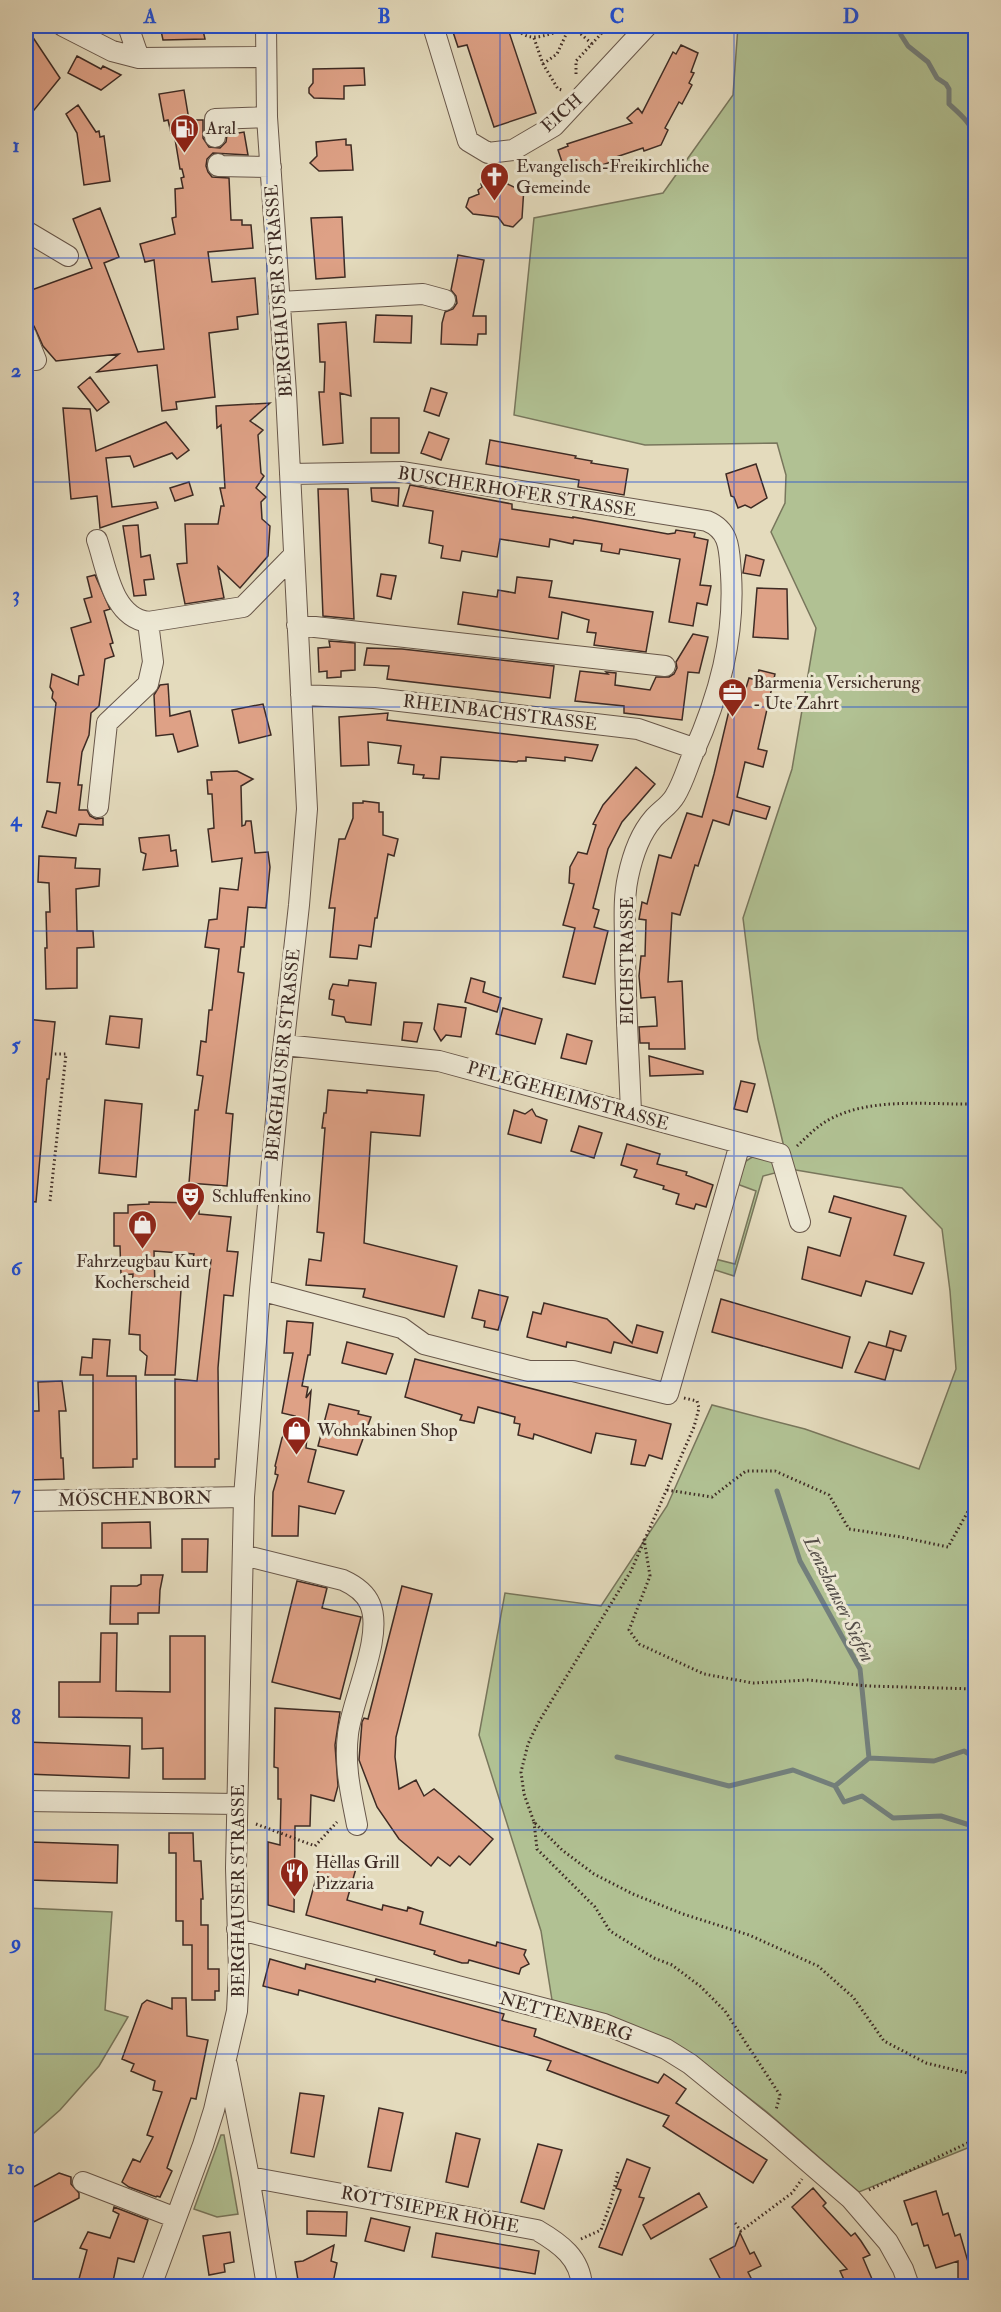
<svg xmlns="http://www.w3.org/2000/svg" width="1001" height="2312" font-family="'IM FELL Double Pica',serif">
<rect width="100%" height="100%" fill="#e4dbbd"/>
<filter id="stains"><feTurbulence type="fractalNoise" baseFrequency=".00333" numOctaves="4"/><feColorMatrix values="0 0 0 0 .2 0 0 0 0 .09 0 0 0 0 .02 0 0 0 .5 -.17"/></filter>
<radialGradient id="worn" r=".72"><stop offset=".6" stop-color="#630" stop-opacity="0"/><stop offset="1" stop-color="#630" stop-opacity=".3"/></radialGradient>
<path fill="#b1c193" stroke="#78765c" stroke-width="1.5" d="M738 26H975V2145L859 2192 767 2112 700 2060 611 2018 552 2000 541 1931 479 1735 505 1593 601 1606 667 1506 712 1405 805 1429 919 1469 956 1369 950 1291 942 1229 902 1188 790 1169 763 1176 734 1276 712 1269 715 1259 735 1264 756 1191 737 1184 746 1161 757 1154 789 1168 758 1039 743 918 792 769 816 628 771 532 785 503 786 475 777 443 645 445 514 415 534 218 663 193 733 95Z
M26 1908 112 1912 105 2010 128 2017 99 2066 60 2110 26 2140Z
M221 2135H224L238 2214 217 2217 194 2209Z"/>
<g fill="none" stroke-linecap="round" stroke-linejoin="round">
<path stroke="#73807d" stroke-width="5" d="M899 26 901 35 908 46 928 62 937 78 946 84 949 89V104C960 114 973 125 976 139
M777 1491 800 1561 860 1669 869 1758
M617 1757 729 1786 793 1770 835 1786 869 1758 934 1761 964 1751 976 1758
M835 1786 844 1802 862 1796 893 1818 941 1816 976 1827"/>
</g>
<path fill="#dea186" stroke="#3e2b24" stroke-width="1.5" d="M160 26H202L205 39 163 40Z
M451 26H507L536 113 494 127 467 45 458 47Z
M26 27 60 78 26 120Z
M681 45 698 53 691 72 694 73 689 83 692 85 682 104 679 102 665 128 668 130 661 145 644 151 643 148 616 157 617 160 596 167 595 164 584 166 583 164 564 168 558 150 568 146 567 144 632 123 627 118 638 108 642 113 673 52 676 54Z
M77 56 101 69 103 66 121 75 101 90 68 73Z
M364 68 365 85 344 86V99L314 98 309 93V88L313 83V69Z
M184 90 189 120H203V138L209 147 220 148 226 142 227 135 244 132 248 155 213 153 207 159 206 166 208 172 212 177 229 178 231 220H242V225H251L253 248 208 252 212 282 255 278 258 314 237 317 238 329 209 333 215 397 176 402 177 409 162 411 157 365 97 372 119 354 56 361 43 346 34 326 26 323V292L92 268 73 219 100 208 119 257 104 263 138 352 164 349 154 260 145 262 140 244 175 234 172 218 176 217 175 189 183 188 181 178 184 177 182 169H180L174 133H171L168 120 164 121 159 94Z
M78 105 96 132 99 131 100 137 104 136 110 181 84 185 77 133 66 114Z
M346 139V145H351L353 170 319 171 310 163 317 156 316 142Z
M495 178 518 189 524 187 522 218 513 227 504 225 498 217 473 214 466 207 469 198 479 194 478 190 482 187 481 184Z
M342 217 345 277 316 279 311 218Z
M458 255 484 260 473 316H486V334H478L477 345 441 344 442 323 445 312 453 309 457 303 456 296 451 290Z
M376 315 412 316 411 343 374 342Z
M346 322 351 396 340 393 343 443 323 445 319 392H324L325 362H320L318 324Z
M90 377 109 402 97 411 78 387Z
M431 388 447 393 439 416 424 411Z
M270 403 250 421 263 430 258 435 261 473 264 476 256 488 266 497 261 502 262 519 270 526 268 556 240 588 218 567 224 598 185 604 177 564 187 563 185 524H218L221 506H224L220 488H225L221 425 217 428 216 406Z
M63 408 90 409 96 451 166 422 189 450 177 459 172 453 134 467 130 456 106 458 112 507 156 502 158 508 100 528 97 496 71 499Z
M371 418H399V453H371Z
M429 432 449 439 441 460 421 453Z
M490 440 576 456 575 458 592 461 591 463 628 469 624 495 578 487 579 480 486 464Z
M756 464 767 498 751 508 745 505 738 508 734 497 731 496 726 474Z
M189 482 193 495 175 501 170 488Z
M410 485 512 504V509L573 518V517L668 534 675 533 676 530 695 533 694 537 708 540 700 585 711 586 707 605 697 603 693 626 669 622 680 559 620 549 619 554 601 551 602 544 574 540 573 544 550 539 549 547 500 539 497 557 462 551 460 561 441 558 443 546 429 543 433 511 403 506Z
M371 488H399L398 506 372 501Z
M318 489H348L354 619 323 616Z
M138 525 141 557 150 555 154 579 144 580 146 595 134 596 123 526Z
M746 555 764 560 760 576 743 573Z
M381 574 396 576 391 599 377 596Z
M95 575 110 609 104 611 113 643 110 644 114 656 105 659 99 706 91 713 89 735 82 752 78 785H82L79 810H87L90 816 96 819 103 818V825L79 824 76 836 42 827 47 811 56 813 60 783 47 782 56 703 52 698 53 692 50 687 52 674 78 685 79 676 84 675 71 628 91 622 84 599 92 597 87 577Z
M517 577 552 581 549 597 653 612 646 652 594 645 596 633 587 632 589 620 562 612 558 639 458 624 463 592 497 597 498 590 515 593Z
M757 588 787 589 788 639 753 637Z
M693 634 708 637 699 673 688 672 682 720 624 713V706L575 701 580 671 608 674 606 672 616 673 615 685 650 690 656 677H669L674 674 677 668 676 662Z
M329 641 355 643V670L341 671V677L327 678V671L319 672 318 648 330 647Z
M367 648 402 649 554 666 550 698 387 679 389 666 364 665Z
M759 670 775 674 758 749 767 751 763 767 745 762 737 797 770 807 766 819 733 810 729 825 713 820 698 866 695 865 680 915 672 913 668 982 682 981 685 1049H649V1043H640L639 1027 657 1026V1022L655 997 641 998 639 976 641 956H645L646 920 639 919 642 902 647 904 659 855 671 858 687 813 702 817 714 774 732 698 742 701 749 678 756 680Z
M168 684 170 716 190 711 198 746 178 752 173 734 156 736 154 695 160 685Z
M263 704 271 735 239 743 232 710Z
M388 713 387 720 598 745 592 761 565 757V761L526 757V761H518L517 762 441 757 439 779 423 778 424 775 413 774 414 765 398 763 401 746 368 742 369 765 341 766 339 717Z
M636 767 655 784 622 822 608 849 593 908 599 910 594 927 608 931 595 984 563 977 575 928 563 925 574 884 569 883 570 867 578 852 587 854 596 825 593 824 603 805Z
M237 771 253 779 241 786 242 826 245 825 246 821H251L255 853 268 852 270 867 266 908 248 907 244 947H241L238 972 244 973 226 1113 233 1114 227 1186 189 1183 195 1110H198L203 1076 197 1075 201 1041 206 1042 209 1010H212L219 949 205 947 209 920 217 919 220 888 238 890 242 858 212 862 208 829 214 828 212 794H208L207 780H212L211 772Z
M363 801 379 803V812H383V835L398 839 394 856 388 854 377 918H375L371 947 359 945 357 959 330 957 335 908H329L339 839H345L353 818V803H363Z
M169 835 171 851 176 850 178 866 143 870 146 854 141 852 139 838Z
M39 856 76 858 75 868 100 869 99 886 76 889 77 931H93L94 947 77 948V988L46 989 45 948H47L46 912H50L49 883 38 882Z
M471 978 485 982 483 992 501 998 497 1012 465 1002Z
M349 980 376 983 371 1025 346 1022 344 1017 332 1015 334 1000 329 999 330 991 333 984 348 986Z
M438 1004 466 1008 461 1037 446 1035 441 1041 434 1029Z
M503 1008 542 1019 535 1044 496 1034Z
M110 1016 142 1019 139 1048 106 1044Z
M26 1019 55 1022 49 1079H47L36 1202 26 1201Z
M404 1022 422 1023 417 1042 402 1040Z
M567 1034 592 1041 586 1064 561 1058Z
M649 1056 703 1071V1074L650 1076Z
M741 1081 755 1084 747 1112 734 1109Z
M328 1090 367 1093V1090L424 1095 420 1136 371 1132 364 1243 457 1266 444 1317 363 1297 365 1289 306 1285 309 1259 321 1261 324 1233 317 1232 325 1128H322L324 1113H326Z
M105 1100 142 1104 136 1177 99 1173Z
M532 1109 536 1116 547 1120 541 1143 508 1134 514 1110 525 1114Z
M579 1126 602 1133 594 1158 571 1151Z
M627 1144 660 1154 657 1164 687 1172 686 1175 713 1185 706 1207 696 1204 694 1209 676 1204 679 1194 663 1189 664 1186 634 1177 637 1170 621 1165Z
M834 1196 906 1216 894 1255 924 1263 912 1294 866 1281 861 1296 802 1279 808 1247 840 1256 851 1218 829 1212Z
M149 1202 199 1203V1214L231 1217 227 1251 238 1252 233 1296 224 1295 218 1368 219 1459H215V1467H175V1379L197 1381 211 1260 193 1258 194 1254 154 1251 155 1288 181 1290 175 1375H145L147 1356 140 1350V1335L129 1334 133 1274 121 1275 120 1246H114V1213H128V1205L149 1204Z
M479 1290 508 1297 498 1330 484 1327 485 1321 472 1318Z
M721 1299 850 1337 842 1368 712 1332Z
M544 1303 607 1319 632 1343 637 1325 663 1332 657 1353 614 1342 611 1353 567 1342 566 1347 527 1337 533 1312 541 1314Z
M287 1321 313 1323 310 1355H308L302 1386 308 1387 306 1398 311 1391 306 1448 316 1450 308 1482 344 1491 335 1514 299 1506 298 1536H272L273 1492 278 1475 275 1474 276 1467 275 1466 282 1438 295 1416 282 1413 293 1353H284Z
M890 1331 906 1336 901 1351 886 1347Z
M93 1339 110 1340 107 1376H136L137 1459H133V1467L93 1468V1375H80L82 1357 92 1358Z
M347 1342 393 1354 386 1374 342 1363Z
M869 1342 894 1349 885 1380 855 1372Z
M415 1359 671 1424 662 1459 649 1455 645 1466 631 1464 636 1440 596 1433 591 1453 534 1434 533 1439 518 1435 520 1424 514 1423 515 1417 478 1407 474 1423 460 1420 462 1415 405 1397Z
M62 1381 66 1411H59L61 1458H63L64 1479 26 1480V1460H33L31 1411H39L38 1382Z
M329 1404 359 1411 358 1414 371 1417 357 1455 318 1446Z
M150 1522 151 1548H102V1523Z
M182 1539H208L207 1572H182Z
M141 1575H163L160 1590 159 1613H138V1624H110L111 1586H137L141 1584Z
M297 1581 327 1588 322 1608 361 1617 340 1699 272 1682Z
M402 1586 432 1594 396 1737 395 1757 399 1789 416 1780 424 1796 434 1789 493 1839 470 1865 459 1856 450 1866 438 1857 431 1866 399 1839 377 1807 359 1760 362 1722 364 1718 368 1719Z
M101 1633H117L116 1691 170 1692V1636H205V1779H163V1748L142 1749V1718L59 1717V1682H100Z
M275 1708 340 1712 335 1745 338 1786 334 1801 311 1795 310 1826H295L294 1912 268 1905V1842L280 1845 281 1799H278V1768L274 1767Z
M26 1742 130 1746 129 1778 26 1774Z
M169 1833H193L194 1861H201L203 1899H201V1925H208V1969H219V1991H215V2000H192V1945H183V1921H176V1853H169Z
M31 1842 118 1845 117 1883 30 1880Z
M323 1853 357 1865 347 1900 382 1910 383 1905 407 1911 408 1907 423 1912 420 1924 496 1946 497 1942 526 1950 524 1955 529 1964 521 1968 519 1974 469 1960 468 1963H462L439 1956 434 1954 435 1951 306 1915Z
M270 1959 305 1969 306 1964 375 1982 376 1979 504 2014 502 2020 536 2029 534 2036 658 2083 664 2074 686 2089 676 2103 767 2160 753 2183 663 2126 669 2116 547 2070 551 2061 299 1990 298 1995 263 1986Z
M172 1998H186L187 2036 208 2040 196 2099 191 2098 167 2168 172 2171 160 2197 157 2196 156 2197 129 2187 122 2182 133 2159 140 2162 153 2137 147 2135 162 2092 153 2090 155 2081 131 2071 134 2064 122 2059 142 2004 147 2000 172 2009Z
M300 2093 324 2096 314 2157 291 2153Z
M379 2108 403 2113 391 2171 368 2167Z
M456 2133 480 2139 468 2187 446 2182Z
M538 2144 562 2150 544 2209 521 2202Z
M627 2159 650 2168 639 2197 644 2198 622 2255 599 2247 621 2190 616 2188Z
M59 2173 71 2177V2184L79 2193V2198L26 2226V2191Z
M813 2188 826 2203 823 2206 851 2236 855 2233 861 2241 870 2255 863 2258 875 2286H847L840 2271 847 2269 792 2207Z
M936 2191 943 2215 948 2213 955 2236 960 2234 975 2286H958V2261L936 2268 928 2245 924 2246 917 2223 912 2225 904 2201Z
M699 2193 707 2207 651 2239 643 2225Z
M114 2207 148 2220 134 2262 118 2258 112 2286H77L87 2250 80 2248 88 2232 110 2238 119 2214 113 2211Z
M307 2211 347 2212 346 2236 307 2234Z
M371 2218 410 2227 404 2251 365 2241Z
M230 2232 234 2262 224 2264 225 2272 209 2275 203 2236Z
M436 2233 539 2251 535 2274 432 2257Z
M740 2233 750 2254 754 2252 761 2266 748 2272 755 2286H724L710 2259 735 2246Z
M334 2245 331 2261 337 2263 333 2283 321 2286H299L295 2262 303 2261Z"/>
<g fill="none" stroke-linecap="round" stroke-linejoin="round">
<defs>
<path id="minor" d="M63 26 112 51 139 58 265 57
M128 26 139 58
M433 26 468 141 488 153 513 150 554 126 647 26
M215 137V119L267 117
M218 164V166L271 167
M26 231 68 256
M280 302 423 294 445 300
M26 335 36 360
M290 474 403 472 707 521C731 531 729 551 731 574 735 638 719 696 693 754 687 768 683 783 675 796 670 805 660 811 653 819 640 834 632 858 628 877 623 899 625 922 625 945 625 1001 629 1057 631 1113
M97 540C107 569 112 617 148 622
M297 625 665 666
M301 695 374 698 638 729 696 749
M98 807 107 723 148 684 153 662 148 622 243 607 293 556
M284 1045 439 1061 780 1154 800 1222
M260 1290 402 1328 424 1344 529 1371H573L668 1394 740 1144
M26 1501 244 1497
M243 1555 343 1580C354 1585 365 1592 370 1604 384 1636 352 1699 348 1734 344 1766 351 1794 357 1825
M26 1801 237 1804
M237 1929 604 2024 666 2049 690 2064 770 2129 851 2199 888 2242 903 2269 909 2286
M227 2065 249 2177 267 2286
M249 2177 537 2230C561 2244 580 2258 582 2286
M83 2182 176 2218
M151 2286 203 2145 214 2110 237 2011 239 1972 236 1868 244 1497 260 1290 280 1077 299 905 307 809 286 393 267 117 266 26"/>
</defs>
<use href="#minor" stroke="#68574a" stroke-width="22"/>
<path stroke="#3e2b24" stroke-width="3" stroke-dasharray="1.5 3" stroke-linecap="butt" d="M516 26C528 49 555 29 574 28L575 26
M574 28 592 44
M534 38 543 64 558 89 562 90
M543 64 557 54 569 28
M576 74V61L601 34 598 26
M797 1146C806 1138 815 1128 825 1122 867 1096 929 1105 976 1104
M50 1201 66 1054H54
M684 1398 697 1401 699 1408 694 1427 631 1571 538 1723 528 1744 521 1772 524 1794 534 1822 562 1850 594 1874 633 1894 683 1914 749 1935 818 1966 853 1997 884 2041 926 2063 976 2075
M667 1490 712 1497 746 1471H775L829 1495 849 1529 901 1537 948 1547 976 1497
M644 1539 650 1576 629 1630 639 1644 704 1674 753 1683 808 1680 868 1686 976 1689
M534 1822 537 1849 595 1907 610 1931 654 1958 672 1965 700 1986 725 2011 780 2095 776 2110
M256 1824 315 1846 337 1822
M869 2190 976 2139
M735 2223 741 2231 792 2193 802 2179
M581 2239 601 2230 611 2202 618 2172"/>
<use href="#minor" stroke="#ede8d4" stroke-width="20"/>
</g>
<path fill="none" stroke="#1d4ed8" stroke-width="1.5" stroke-opacity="0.55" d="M267 26V2286M500 26V2286M734 26V2286M26 258H976M26 482H976M26 707H976M26 931H976M26 1156H976M26 1381H976M26 1605H976M26 1830H976M26 2054H976"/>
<defs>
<symbol id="fuel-pin" viewBox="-11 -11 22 30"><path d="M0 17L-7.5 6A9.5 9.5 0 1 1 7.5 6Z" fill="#8f2418" stroke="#ede8d4"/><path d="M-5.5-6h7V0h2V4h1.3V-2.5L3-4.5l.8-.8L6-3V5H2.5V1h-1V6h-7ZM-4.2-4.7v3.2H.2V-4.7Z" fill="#fff"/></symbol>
<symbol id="church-pin" viewBox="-11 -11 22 30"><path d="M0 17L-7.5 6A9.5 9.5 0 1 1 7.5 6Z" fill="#8f2418" stroke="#ede8d4"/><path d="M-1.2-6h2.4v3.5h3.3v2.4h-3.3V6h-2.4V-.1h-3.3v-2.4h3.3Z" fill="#fff"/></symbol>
<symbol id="office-pin" viewBox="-11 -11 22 30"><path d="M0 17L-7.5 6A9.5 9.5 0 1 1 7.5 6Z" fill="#8f2418" stroke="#ede8d4"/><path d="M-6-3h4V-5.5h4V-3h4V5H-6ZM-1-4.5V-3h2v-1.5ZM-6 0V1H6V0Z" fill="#fff"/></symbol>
<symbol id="theatre-pin" viewBox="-11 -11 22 30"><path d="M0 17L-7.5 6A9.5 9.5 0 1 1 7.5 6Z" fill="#8f2418" stroke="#ede8d4"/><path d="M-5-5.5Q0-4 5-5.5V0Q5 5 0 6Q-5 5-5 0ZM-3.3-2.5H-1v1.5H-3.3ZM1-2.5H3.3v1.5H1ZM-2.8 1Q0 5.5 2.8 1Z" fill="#fff"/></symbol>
<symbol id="shop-pin" viewBox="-11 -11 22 30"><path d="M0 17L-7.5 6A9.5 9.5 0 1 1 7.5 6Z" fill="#8f2418" stroke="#ede8d4"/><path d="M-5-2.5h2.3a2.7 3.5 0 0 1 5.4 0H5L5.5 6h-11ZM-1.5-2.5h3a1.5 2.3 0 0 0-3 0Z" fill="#fff"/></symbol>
<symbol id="restaurant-pin" viewBox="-11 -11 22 30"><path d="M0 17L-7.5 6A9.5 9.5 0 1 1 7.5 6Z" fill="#8f2418" stroke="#ede8d4"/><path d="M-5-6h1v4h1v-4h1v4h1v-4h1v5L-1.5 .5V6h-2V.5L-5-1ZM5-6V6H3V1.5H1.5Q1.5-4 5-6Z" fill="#fff"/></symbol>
</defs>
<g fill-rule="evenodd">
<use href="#fuel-pin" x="168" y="112" width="33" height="45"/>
<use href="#church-pin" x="478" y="160" width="33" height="45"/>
<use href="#office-pin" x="716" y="676" width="33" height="45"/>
<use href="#theatre-pin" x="174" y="1180" width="33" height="45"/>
<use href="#shop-pin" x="126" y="1208" width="33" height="45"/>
<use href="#shop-pin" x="280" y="1414" width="33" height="45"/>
<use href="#restaurant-pin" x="278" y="1856" width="33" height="45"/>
</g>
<g text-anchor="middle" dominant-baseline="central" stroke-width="6" stroke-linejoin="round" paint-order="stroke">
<g font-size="18" fill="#3e2b24" stroke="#ede8d4">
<text transform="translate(562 113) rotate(-42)">EICH</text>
<text transform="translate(279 291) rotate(-94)">BERGHAUSER STRASSE</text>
<text transform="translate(517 492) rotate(9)">BUSCHERHOFER STRASSE</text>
<text transform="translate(500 713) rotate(7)">RHEINBACHSTRASSE</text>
<text transform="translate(627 961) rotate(-90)">EICHSTRASSE</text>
<text transform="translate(283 1055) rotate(-84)">BERGHAUSER STRASSE</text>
<text transform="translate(568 1096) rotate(16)">PFLEGEHEIMSTRASSE</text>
<text transform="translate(135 1499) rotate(-1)">MÖSCHENBORN</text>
<text transform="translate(238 1891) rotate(-90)">BERGHAUSER STRASSE</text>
<text transform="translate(566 2017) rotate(16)">NETTENBERG</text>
<text transform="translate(430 2210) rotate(11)">ROTTSIEPER HÖHE</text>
</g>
<g font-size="18" fill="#3e2b24" stroke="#ede8d4" text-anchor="start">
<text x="206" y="128">Aral</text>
<text x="516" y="166">Evangelisch-Freikirchliche<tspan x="516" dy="21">Gemeinde</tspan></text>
<text x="753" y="682">Barmenia Versicherung<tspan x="753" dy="21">- Ute Zahrt</tspan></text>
<text x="212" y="1196">Schluffenkino</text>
<text x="142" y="1261" text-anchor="middle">Fahrzeugbau Kurt<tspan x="142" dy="21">Kocherscheid</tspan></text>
<text x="317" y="1430">Wohnkabinen Shop</text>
<text x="315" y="1862">Hellas Grill<tspan x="315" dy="21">Pizzaria</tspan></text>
</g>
<g font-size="20" font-style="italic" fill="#544e49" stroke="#ede8d4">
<text transform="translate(839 1599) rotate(64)">Lenzhauser Siefen</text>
</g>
</g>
<rect width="1001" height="2312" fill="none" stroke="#e4dbbd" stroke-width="66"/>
<rect x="33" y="33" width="935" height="2246" fill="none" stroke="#1d4ed8" stroke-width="2"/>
<g font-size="20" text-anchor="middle" font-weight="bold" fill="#1d4ed8">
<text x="150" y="23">A</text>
<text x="384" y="23">B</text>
<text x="617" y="23">C</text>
<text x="851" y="23">D</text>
<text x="16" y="152">1</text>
<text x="16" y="377">2</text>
<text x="16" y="601">3</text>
<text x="16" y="826">4</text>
<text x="16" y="1051">5</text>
<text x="16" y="1275">6</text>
<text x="16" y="1500">7</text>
<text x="16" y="1724">8</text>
<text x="16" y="1949">9</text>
<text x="16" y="2174">10</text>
</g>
<rect width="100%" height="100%" filter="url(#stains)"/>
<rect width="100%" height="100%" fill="url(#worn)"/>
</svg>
